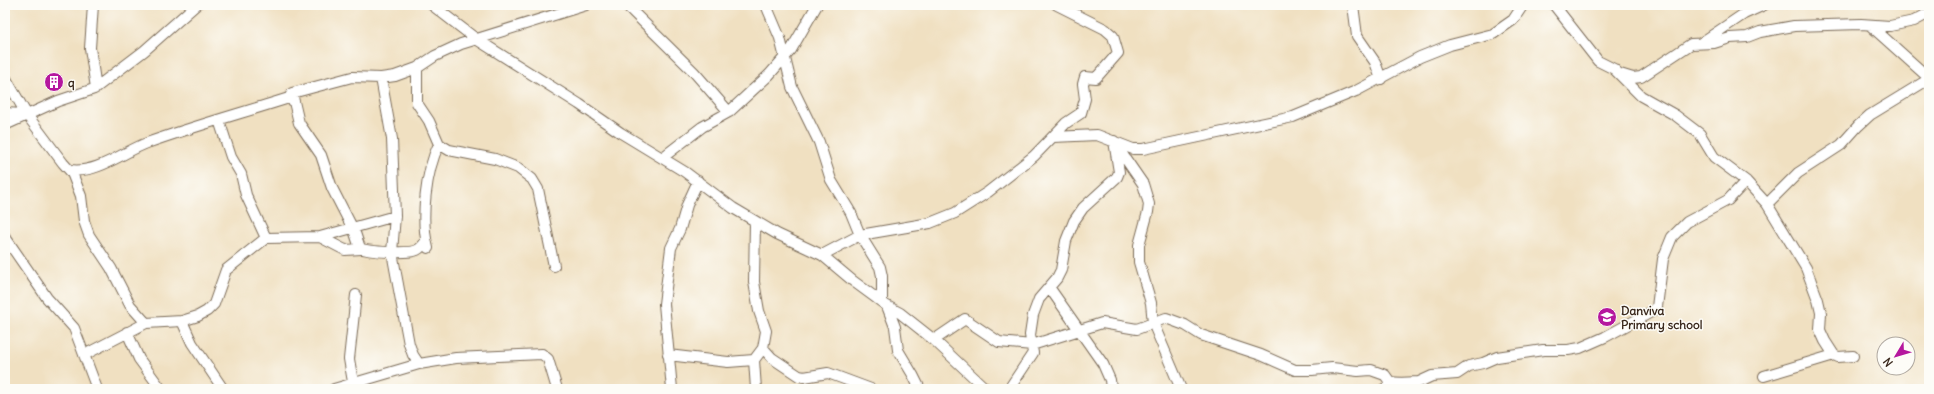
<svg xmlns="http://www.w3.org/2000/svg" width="1934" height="394" font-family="Delius,sans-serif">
<rect width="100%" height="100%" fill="#fdfcf7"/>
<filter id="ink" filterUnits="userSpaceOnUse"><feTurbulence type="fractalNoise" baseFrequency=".025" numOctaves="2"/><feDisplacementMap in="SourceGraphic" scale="8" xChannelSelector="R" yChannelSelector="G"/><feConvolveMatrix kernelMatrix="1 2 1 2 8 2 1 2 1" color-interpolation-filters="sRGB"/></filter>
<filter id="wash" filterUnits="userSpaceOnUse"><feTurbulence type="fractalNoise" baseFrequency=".012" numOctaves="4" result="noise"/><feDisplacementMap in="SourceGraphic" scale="16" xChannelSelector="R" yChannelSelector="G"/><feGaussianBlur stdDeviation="0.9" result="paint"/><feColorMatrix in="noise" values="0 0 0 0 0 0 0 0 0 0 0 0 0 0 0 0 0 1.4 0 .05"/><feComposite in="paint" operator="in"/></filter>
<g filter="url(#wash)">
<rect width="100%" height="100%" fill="#f0e0c1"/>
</g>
<g filter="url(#ink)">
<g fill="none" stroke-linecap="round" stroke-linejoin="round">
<defs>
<path id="minor" d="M93 5 90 48 96 88
M432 5 476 39 579 104 621 133 685 172 733 208 777 234 822 255 853 281 887 306 900 313 934 340 986 389
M626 5 694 72 729 112
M766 5 780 38 792 87 819 142 831 180 851 213 860 235 880 267 882 276V302
M1353 5 1357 36 1375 62 1381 79
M1554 5 1598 61 1614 69 1641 96 1675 115 1700 134 1714 157 1746 181 1767 204 1806 268 1818 300 1821 313 1820 330 1825 341 1834 355 1838 357 1853 356
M1871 26 1929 78
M1701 43 1744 14 1764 5
M417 68V103L429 121 439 144 449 150 495 159 518 168 532 179 538 189 554 266
M1620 74 1633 78 1641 77 1691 44 1714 43 1730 38 1747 37 1760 32 1794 26 1861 24 1890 26 1914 21 1929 13
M5 77 27 115 63 163 72 173 81 196 84 221 89 235 111 268 130 305 146 323
M381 78 392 139 395 216 392 252 409 344 413 355 419 364
M292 93 299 123 321 155 332 188 355 233 360 248C368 252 409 254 417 250 421 248 424 244 426 241
M5 113 23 114
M219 120 231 157 241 174 246 195 266 238
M5 125 58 101 94 89 144 51 196 5
M1053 137 1097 135 1133 149H1143L1293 117 1356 91 1420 57 1450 45 1493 34 1513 20 1523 5
M1116 145 1143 184 1149 204 1148 212 1139 245V262L1151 303 1153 323 1181 389
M662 158 702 127 729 112 769 75 791 50 817 5
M70 170C97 174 123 152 147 143 194 126 242 113 289 98L292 93 352 77 381 78 395 76 417 68 435 56 461 44 586 5
M1767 204 1798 173 1841 145 1858 126 1870 115 1929 79
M755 221 754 282 759 311 766 331 763 348 754 360 756 389
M5 237 47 298 74 328 97 389
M320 237 345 250 361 249
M428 248C420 219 426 171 439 144
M822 255 860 235 930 223 955 213 988 192 1034 156 1066 123 1081 113 1085 99 1083 84 1085 77 1096 78 1118 53 1113 36 1105 29 1057 5
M1049 287 1103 364 1110 380 1111 389
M887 306 895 327 898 350 913 375 920 389
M182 321 192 343 223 389
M127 332 139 359 161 389
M934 340 965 319 999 342 1032 345 1102 323 1137 329 1166 318 1185 325 1201 335 1261 355 1295 370H1312L1332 368 1358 371 1371 370 1385 375 1390 382 1401 383
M763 348 772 358 799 376 804 377 828 373 871 389
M84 355 146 323 182 321 198 316 207 311 214 304 226 270 266 238 320 237 395 216
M668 355 728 362 754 360
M1764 376 1834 355
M353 382 349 359 356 295
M334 389 419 364 456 358 542 354 548 359 557 389
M672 389 664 304 671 248 680 229 687 205 698 181
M1009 389 1033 353 1030 335 1033 315 1039 299 1057 278 1061 270 1066 241 1074 221 1083 208 1117 177 1119 172 1114 141
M1384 389 1397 383 1419 382 1432 376 1457 374 1469 366 1483 363 1497 357 1543 350H1568L1580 348 1605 337 1653 311 1657 307 1663 259 1672 237 1687 222 1728 200 1746 181"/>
</defs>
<use href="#minor" stroke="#7a6a57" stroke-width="12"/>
<use href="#minor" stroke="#fff" stroke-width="10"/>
</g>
</g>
<defs>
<symbol id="building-disc" viewBox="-11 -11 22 22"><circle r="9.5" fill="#b5179e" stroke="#fdfcf7"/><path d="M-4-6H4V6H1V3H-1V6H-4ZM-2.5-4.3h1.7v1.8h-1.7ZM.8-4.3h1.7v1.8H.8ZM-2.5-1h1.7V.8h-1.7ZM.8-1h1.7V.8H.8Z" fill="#fff"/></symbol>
<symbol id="school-disc" viewBox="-11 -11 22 22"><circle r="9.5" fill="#b5179e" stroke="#fdfcf7"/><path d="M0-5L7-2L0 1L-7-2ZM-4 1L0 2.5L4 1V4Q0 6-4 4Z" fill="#fff"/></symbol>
</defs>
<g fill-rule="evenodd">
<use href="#building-disc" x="43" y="71" width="22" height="22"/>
<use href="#school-disc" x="1596" y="306" width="22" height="22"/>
</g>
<g text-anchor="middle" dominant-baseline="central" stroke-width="3" stroke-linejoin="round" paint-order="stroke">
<g font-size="12" font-weight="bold" fill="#3b2a1e" stroke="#fdfcf7" text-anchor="start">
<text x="68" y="82">q</text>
<text x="1621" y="310">Danviva<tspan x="1621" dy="14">Primary school</tspan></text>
</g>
</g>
<rect width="1934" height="394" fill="none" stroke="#fdfcf7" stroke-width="20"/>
<g transform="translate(1896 356) rotate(232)"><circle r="19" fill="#fdfcf7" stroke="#afa8a0"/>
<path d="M0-3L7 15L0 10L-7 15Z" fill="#b5179e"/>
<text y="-6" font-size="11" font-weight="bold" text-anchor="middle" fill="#3b2a1e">N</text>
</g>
</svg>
